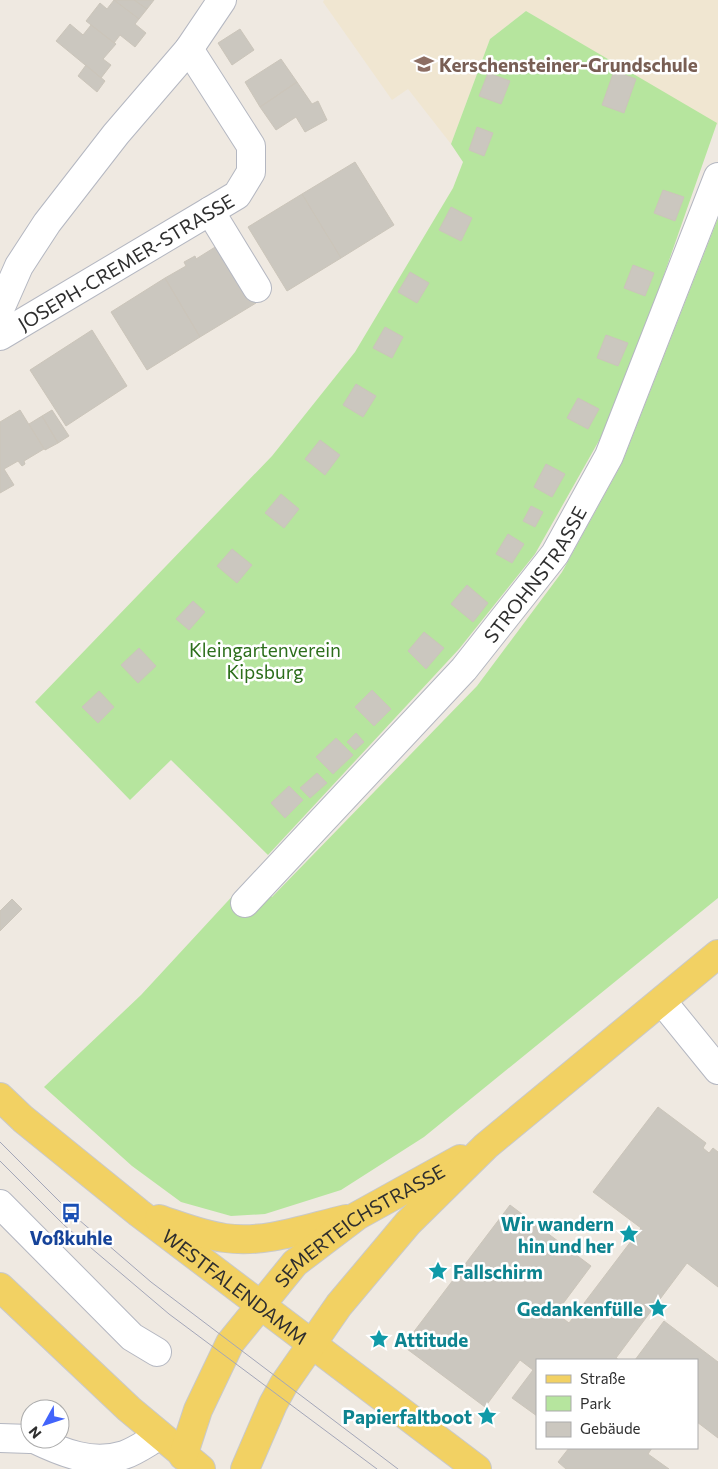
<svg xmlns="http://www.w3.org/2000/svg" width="718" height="1469" font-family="Commissioner,sans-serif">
<rect width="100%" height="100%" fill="#efe9e1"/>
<path fill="#f0e6d1" d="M324 0H718V125L526 11 490 39 451 144 408 89 392 100 323 2Z"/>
<path fill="#b6e59e" d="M526 11 717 123 643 335 605 430 535 554 459 649 268 855 171 760 130 800 35 702 272 456 355 352 453 188 463 162 451 144 490 39Z
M718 218V898L424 1137 341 1190 265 1214 231 1216 181 1202 132 1166 44 1087 141 995 250 877 272 897 477 686 562 572 622 463Z"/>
<path fill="#cbc7bf" stroke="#cbc5ba" d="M114 0H134L147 9 139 19Z
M114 0 139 19 135 24 146 33 135 47 120 35 114 43 86 21 100 3 107 9Z
M134 0H154L147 9Z
M70 24 83 35 91 25 116 44 103 59 111 65 101 78 56 41Z
M240 29 254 50 232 65 218 43Z
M281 59 297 82 260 107 245 82Z
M86 65 105 81 97 92 78 76Z
M614 71 636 79 624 113 602 105Z
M488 73 510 81 501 104 479 96Z
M297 82 312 104 318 101 327 120 305 132 296 117 276 130 260 107Z
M477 127 493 133 484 156 469 150Z
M355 162 394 225 341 258 302 194Z
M663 190 684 197 675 221 654 213Z
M302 194 341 258 287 291 248 227Z
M451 207 472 218 461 241 439 230Z
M220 244 256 303 200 337 165 278 186 266 184 262 195 256 196 259Z
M633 265 654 273 645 296 624 288Z
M410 272 429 283 417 303 398 292Z
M165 278 200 337 147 370 111 312Z
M385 327 403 337 392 358 373 348Z
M92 330 127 386 66 426 30 370Z
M606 335 628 343 618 366 597 358Z
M356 384 376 396 363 417 343 405Z
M578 398 599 409 588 429 567 418Z
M20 410 44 449 24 461 25 464 22 466 18 461 4 469 14 485 0 493V422Z
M52 410 69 436 58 443 42 416Z
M42 416 58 443 45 450 29 424Z
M320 440 340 455 325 475 305 459Z
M546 464 565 474 552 497 534 487Z
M281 494 299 509 284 528 265 513Z
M531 506 543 512 535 527 523 521Z
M508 534 524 544 512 563 496 554Z
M232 549 252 565 237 583 217 566Z
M467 585 488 603 473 622 451 604Z
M193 601 205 612 189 630 176 619Z
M424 632 444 648 426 669 408 651Z
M139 648 156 666 138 683 121 665Z
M372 690 391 709 374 726 355 707Z
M99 691 114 707 98 723 82 707Z
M356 733 364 742 355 750 347 742Z
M336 738 353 755 333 774 316 757Z
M317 773 327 783 310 798 300 788Z
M289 786 303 800 285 818 271 803Z
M12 899 22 909 0 931V911Z
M658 1107 706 1143 703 1148 709 1153 713 1148 718 1152V1287L687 1263 616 1358 619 1360H537V1416L512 1398 533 1370 520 1360 485 1407 403 1346 510 1205 591 1266 556 1313 569 1323 641 1228 593 1192Z
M664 1321 718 1362V1438L697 1422V1360H635Z
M569 1448H652L648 1454 669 1469H566L558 1462Z"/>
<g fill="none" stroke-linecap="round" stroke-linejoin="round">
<defs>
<g id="minor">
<path d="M210 211 257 288"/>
<path d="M0 309 19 266 47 223 116 134 189 49 222 0"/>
<path id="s1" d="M0 336 237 195 251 172V146L189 49"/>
<path id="s2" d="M245 903 464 669 555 554 609 456 718 177"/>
<path d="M662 1001 718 1070"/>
<path d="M0 1204 132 1337 157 1352"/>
<path d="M0 1438 30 1439"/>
<path d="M34 1439C63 1453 92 1465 124 1455 136 1451 148 1442 159 1436"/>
</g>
<g id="major">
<path id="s3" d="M0 1097 23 1119 139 1213 477 1469"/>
<path d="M159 1219C180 1226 202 1235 225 1238 265 1244 307 1228 346 1219"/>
<path d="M0 1287 129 1409 201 1469"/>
<path id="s4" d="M183 1456 198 1410 230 1343 295 1263 357 1216 460 1159"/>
<path d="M245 1469 273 1404 284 1384 339 1305 408 1223 486 1146 718 954"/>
</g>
</defs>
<use href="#minor" stroke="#b4b7c1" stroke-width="30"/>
<use href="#major" stroke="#c9c9c9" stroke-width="30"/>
<use href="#minor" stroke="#fff" stroke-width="28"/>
<use href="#major" stroke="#f2d163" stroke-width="28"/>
<path stroke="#a3a6b8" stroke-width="1" d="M0 1142 71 1213 151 1282 398 1469
M0 1161 64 1225 169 1314 377 1469"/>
</g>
<defs>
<symbol id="school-bare" viewBox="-9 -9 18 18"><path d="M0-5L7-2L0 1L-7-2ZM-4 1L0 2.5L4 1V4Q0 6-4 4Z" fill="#8d6e63" stroke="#fff" stroke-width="2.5" paint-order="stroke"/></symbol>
<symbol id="bus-bare" viewBox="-9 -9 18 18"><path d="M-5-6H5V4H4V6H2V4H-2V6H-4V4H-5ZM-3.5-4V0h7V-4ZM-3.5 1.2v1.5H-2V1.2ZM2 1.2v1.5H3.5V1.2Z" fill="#1a4fb4" stroke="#fff" stroke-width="2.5" paint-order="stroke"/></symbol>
<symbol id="sight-bare" viewBox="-9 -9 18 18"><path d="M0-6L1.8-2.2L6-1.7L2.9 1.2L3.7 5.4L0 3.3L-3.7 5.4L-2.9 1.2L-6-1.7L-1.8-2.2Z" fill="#0f9aa8" stroke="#fff" stroke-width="2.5" paint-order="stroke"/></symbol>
</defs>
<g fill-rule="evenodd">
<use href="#school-bare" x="410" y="50" width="28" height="28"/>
<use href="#bus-bare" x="57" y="1199" width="28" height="28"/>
<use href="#sight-bare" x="615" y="1220" width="28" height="28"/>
<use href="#sight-bare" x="424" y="1257" width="28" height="28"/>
<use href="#sight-bare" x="644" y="1294" width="28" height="28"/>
<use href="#sight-bare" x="365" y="1325" width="28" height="28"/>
<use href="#sight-bare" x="473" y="1402" width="28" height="28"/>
</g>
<g text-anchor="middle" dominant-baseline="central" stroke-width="5" stroke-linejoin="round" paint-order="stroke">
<g font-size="19" font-weight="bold" fill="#785e54" stroke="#fff" text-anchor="start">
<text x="439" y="64">Kerschensteiner-Grundschule</text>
</g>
<g font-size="19" fill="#2e2e2e" stroke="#fff">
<text stroke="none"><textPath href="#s1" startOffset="146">JOSEPH-CREMER-STRASSE</textPath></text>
<text stroke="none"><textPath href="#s2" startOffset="439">STROHNSTRASSE</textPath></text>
<text stroke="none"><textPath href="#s4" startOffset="300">SEMERTEICHSTRASSE</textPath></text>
<text stroke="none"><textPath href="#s3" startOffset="302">WESTFALENDAMM</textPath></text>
</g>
<g font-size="19" fill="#2c6e1b" stroke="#fff">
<text x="265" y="649">Kleingartenverein<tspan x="265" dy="22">Kipsburg</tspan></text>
</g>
<g font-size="19" font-weight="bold" fill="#0d838f" stroke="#fff" text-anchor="end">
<text x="614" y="1223">Wir wandern<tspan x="614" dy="22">hin und her</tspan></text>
<text x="453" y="1271" text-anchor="start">Fallschirm</text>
<text x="643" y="1308">Gedankenfülle</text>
<text x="394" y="1339" text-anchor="start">Attitude</text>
<text x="472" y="1416">Papierfaltboot</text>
</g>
<g font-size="19" font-weight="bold" fill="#164399" stroke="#fff">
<text x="71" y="1237">Voßkuhle</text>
</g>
</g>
<rect x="536" y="1359" width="162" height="90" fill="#ffffff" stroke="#ababab"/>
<rect x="546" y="1375" width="25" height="8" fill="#f2d163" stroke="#ababab"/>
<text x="580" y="1384" font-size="15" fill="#2e2e2e">Straße</text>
<rect x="546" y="1396" width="25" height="15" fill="#b6e59e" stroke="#ababab"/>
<text x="580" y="1409" font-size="15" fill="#2e2e2e">Park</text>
<rect x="546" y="1422" width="25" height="15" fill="#cbc7bf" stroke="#ababab"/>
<text x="580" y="1434" font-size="15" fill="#2e2e2e">Gebäude</text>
<g transform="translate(45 1424) rotate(230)"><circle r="24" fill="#ffffff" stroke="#ababab"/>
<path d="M0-4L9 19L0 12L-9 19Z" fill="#4264fb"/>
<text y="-8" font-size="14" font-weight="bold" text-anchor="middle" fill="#2e2e2e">N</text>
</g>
</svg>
